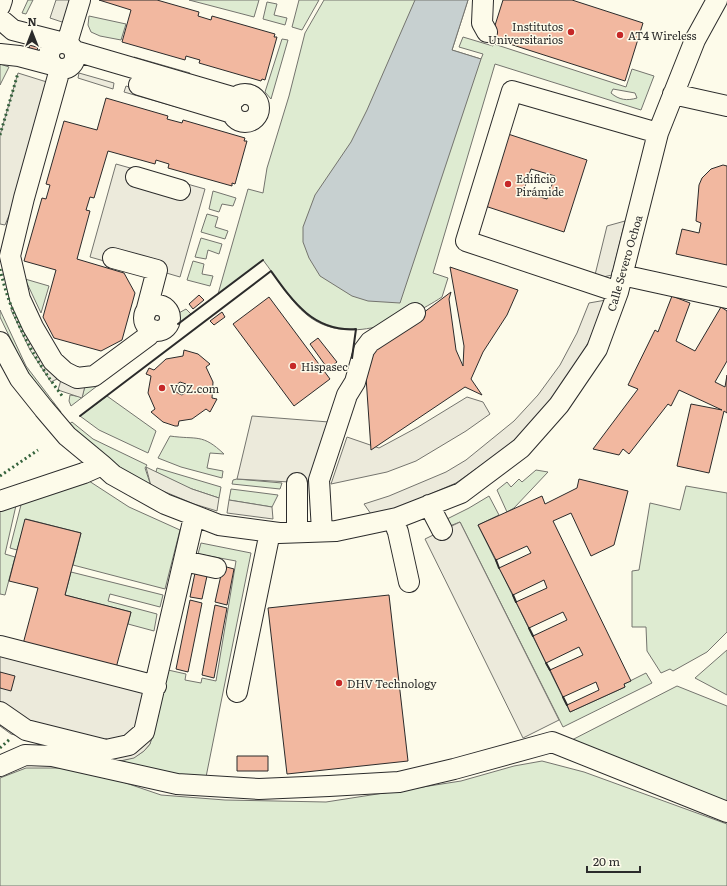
<svg xmlns="http://www.w3.org/2000/svg" width="727" height="886" font-family="Literata,serif">
<rect width="100%" height="100%" fill="#fdfbea"/>
<path fill="#deebd1" stroke="#74746e" fill-rule="evenodd" d="M28 0H33L26 14 22 13Z
M189 0H259L254 17Z
M299 0H319L302 30 292 27Z
M324 0H468L452 50 481 59 483 54 459 47 463 37 493 46 494 44 626 87 632 69 654 76 641 110 495 64 433 273 448 278 442 297C405 321 347 347 307 315 289 300 277 278 263 260L218 294 248 189 263 193 267 168 289 96 305 33ZM613 89 635 93 637 98C627 101 619 100 611 93Z
M267 2 277 4 274 15 287 18 285 25 263 19Z
M89 16 126 24 121 40 100 36 91 32 88 25Z
M282 39 288 40 271 99 265 92Z
M0 64 9 67 0 85Z
M213 191 236 198 233 206 222 204 219 212 209 209Z
M207 214 218 217 215 227 228 231 225 239 201 232Z
M201 238 222 244 219 254 208 250 206 259 195 257Z
M193 261 204 264 202 274 213 276 210 286 187 280Z
M25 279 49 286 41 313Z
M186 309 191 314 71 406 69 401 70 395 82 397 85 386 103 379 172 326 176 320 177 314Z
M0 310 26 366 61 412 59 414 24 367 0 317Z
M107 396 156 431 148 453 99 430 80 416Z
M72 422 93 439 147 465 145 468 151 486 119 467 68 425Z
M170 436C197 440 202 433 224 454L210 453 207 468 223 471 222 478 181 467 158 458Z
M157 468 221 487 219 498 183 486 156 472Z
M536 470 548 472 514 508 507 512 497 490 507 482 511 487 519 479 522 482Z
M237 479 282 483 280 489 232 484 233 480Z
M89 481 129 507 180 530 165 589 73 565 81 533 26 519 17 550 10 548 22 501Z
M686 486 727 493V632L707 652 673 671 670 669 661 673 647 651 646 627H632V571L639 570 650 503 680 510Z
M231 489 278 495 272 507 229 500Z
M489 496 499 515 478 525 570 712 625 687 624 684 646 673 652 683 563 727 460 522 447 527 445 520 469 508Z
M17 501 5 554 15 557 5 595 0 594V505Z
M201 543 251 553 206 777 181 776 118 764 120 761C133 758 142 755 150 744L168 670 186 674 185 680 201 683 202 678 216 681 236 561 198 554Z
M71 572 163 595 160 607 110 594 108 601 157 614 154 631 128 624 131 612 65 595Z
M727 650V695L695 678Z
M677 686 727 706V805L568 742Z
M542 761 584 772 727 824V886H0V778L26 768H63L120 781 161 795 225 800 326 802 461 781 514 766Z"/>
<path fill="#eceadb" stroke="#74746e" d="M56 0H72L65 23 50 18Z
M134 57 190 73 188 78 132 62Z
M18 73 50 83 13 213H10L5 225 0 224V135Z
M79 73 114 83 113 89 78 78Z
M126 86 182 103 180 108 124 92Z
M116 164 205 189 180 277 163 272 161 277 90 257Z
M625 221 612 275 594 279 607 226Z
M606 300 589 341 572 374 524 431 504 449 456 483 398 508 371 514 364 504 389 496 446 472 466 460 514 421 538 395 560 365 577 333 589 303Z
M17 308 47 367 57 379 51 382 30 350 11 310Z
M61 380 85 386 82 398 58 390Z
M467 397 483 402 490 414 466 431 416 461 387 472 331 484 347 437 379 448 418 427Z
M252 416 329 422 312 473 307 483 237 479Z
M146 467 192 489 219 498 217 511 194 504 151 486Z
M229 500 272 507 273 519 227 513Z
M460 522 559 720 523 738 425 539Z
M0 639 157 680 154 731 150 744 144 751 134 758 120 761 11 734 0 726Z"/>
<path fill="#c7d0d0" stroke="#74746e" d="M415 0H468L452 50 481 59 400 303 368 301 352 296 320 276 309 258 303 242V227L315 195 351 142 367 110Z"/>
<path fill="#f2b8a0" stroke="#2b2b2b" fill-rule="evenodd" d="M99 0H157L199 12 198 16 211 20 212 16 275 34 274 37H277L265 80 262 79 261 81 199 63 200 60 186 56 185 60 122 42 131 10Z
M503 0H572L643 23 625 81 491 38Z
M30 43 38 46 37 51 29 48Z
M106 98 168 116 167 119 182 123 183 120 245 138 244 141H247L235 184 232 183V186L168 168 169 164 156 160 155 164 108 151 94 198 90 197 86 210 90 211 77 259 124 273 135 293 122 340 101 351 54 338 43 317 56 270 24 261 42 198 46 199 50 185 46 184 64 121 97 130Z
M505 133 587 160 564 232 482 205ZM531 169 555 176 547 199 523 192Z
M723 165 727 166V265L676 254 682 229 699 233 701 223 696 221 699 185 702 178 711 169Z
M450 267 518 290 507 315 483 352 471 379 482 395 465 387 371 450 366 377 369 368 367 358 375 349 451 292 449 299 456 350 463 366 464 346Z
M199 295 204 300 193 309 189 304Z
M672 296 690 303 676 341 695 351 721 307 727 311V361L715 382 725 387 727 375V413L724 411 709 473 677 466 691 404 722 410 679 390 671 406 668 404 629 454 623 449 619 455 593 449 638 389 628 385 655 330 658 332Z
M269 297 330 379 294 406 233 324Z
M222 312 225 317 214 325 210 321Z
M318 338 337 362 328 369 310 344Z
M184 350 198 354 210 364 206 367 213 382 212 398 217 399 210 412 206 409 192 419 179 421 178 426H175L163 422 151 412 155 409 148 393 151 376 146 374 149 368 154 370 166 359 183 356ZM180 382 186 384 187 391 182 395 176 392 175 386Z
M579 479 628 491 614 545 591 556 571 513 553 521 631 681 624 684 625 687 570 712 567 705 599 690 596 682 563 697 550 670 583 655 579 647 546 663 533 636 567 620 563 612 529 628 516 602 547 588 544 580 513 595 499 568 531 553 527 546 496 560 478 525 542 496 545 504 577 488Z
M25 519 81 533 65 595 131 612 116 668 23 644 38 588 9 581Z
M223 566 234 569 227 605 215 602Z
M195 573 207 576 202 599 190 597Z
M389 595 408 761 287 774 268 608Z
M190 600 202 603 188 672 176 669Z
M215 605 227 608 214 678 202 675Z
M0 672 15 676 11 691 0 688Z
M237 756H268V771H237Z"/>
<g fill="none" stroke-linecap="round" stroke-linejoin="round">
<defs>
<path id="minor" d="M483 0 482 23 487 32
M0 6 2 0
M0 19 13 30 60 42
M49 56a13 13 0 1 1 26 0a13 13 0 1 1-26 0Z
M67 43 80 0
M75 51 236 98
M0 54 19 56 53 65
M60 69 24 198 10 256 20 299 33 327 53 361 65 372 77 378 94 376 148 336 153 330
M139 85 232 113
M673 94 727 106
M231 108a14 14 0 1 1 28 0a14 14 0 1 1-28 0Z
M136 177 180 190
M113 258 157 270 146 312
M622 275 727 298
M618 292 466 241 512 91 658 133
M144 318a13 13 0 1 1 26 0a13 13 0 1 1-26 0Z
M0 342 20 379 44 409 67 436 102 465 113 475 165 504 219 525 279 533 336 531 397 518 461 493 521 448 559 405 597 349 618 292 658 133 695 40 717 0
M0 501 84 473 102 465
M429 505 442 530
M393 519 398 532 409 582
M322 531 319 480 347 395 355 382 364 350 370 342 415 313
M297 532V483
M184 561 216 568
M0 646 156 686
M237 692 270 532
M0 712 26 730 106 750 129 745 144 732 194 517
M0 766 25 755 52 756 177 784 259 789 329 786 399 782 454 769 552 742 727 812"/>
</defs>
<use href="#minor" stroke="#2b2b2b" stroke-width="22"/>
<use href="#minor" stroke="#fdfbea" stroke-width="20"/>
<path stroke="#34623c" stroke-width="3" stroke-dasharray="2 3" stroke-linecap="butt" d="M0 135 18 73
M0 269C11 317 33 358 63 397
M0 476 38 450
M0 748 10 739"/>
<path stroke="#2b2b2b" stroke-width="2" d="M178 324 263 260
M80 416 271 271C293 302 314 332 356 329L352 358
M496 560 499 568
M513 595 516 602
M529 628 533 636
M546 663 550 670
M563 697 567 705"/>
</g>
<g fill="#c62828" stroke="#fdfbea" stroke-width="1.5">
<circle cx="571" cy="32" r="4"/>
<circle cx="620" cy="35" r="4"/>
<circle cx="508" cy="184" r="4"/>
<circle cx="293" cy="366" r="4"/>
<circle cx="162" cy="388" r="4"/>
<circle cx="339" cy="683" r="4"/>
</g>
<g text-anchor="middle" dominant-baseline="central" stroke-width="3" stroke-linejoin="round" paint-order="stroke">
<g font-size="11" fill="#2b2b2b" stroke="#fdfbea" text-anchor="start">
<text x="563" y="26" text-anchor="end">Institutos<tspan x="563" dy="13">Universitarios</tspan></text>
<text x="628" y="35">AT4 Wireless</text>
<text x="516" y="178">Edificio<tspan x="516" dy="13">Pirámide</tspan></text>
<text x="301" y="366">Hispasec</text>
<text x="170" y="388">VOZ.com</text>
<text x="347" y="683">DHV Technology</text>
</g>
<g font-size="11" fill="#2b2b2b" stroke="#fdfbea">
<text transform="translate(624 263) rotate(-74)">Calle Severo Ochoa</text>
</g>
</g>
<g transform="translate(32 32)" stroke="#fdfbea" stroke-width="3" paint-order="stroke">
<path d="M0-3L7 15L0 10L-7 15Z" fill="#2b2b2b"/>
<text y="-6" font-size="11" font-weight="bold" text-anchor="middle" fill="#2b2b2b">N</text>
</g>
<path d="M587 866v6h53v-6" fill="none" stroke="#2b2b2b" stroke-width="2"/>
<text x="593" y="866" font-size="12" fill="#2b2b2b" stroke="#fdfbea" stroke-width="3" paint-order="stroke">20 m</text>
</svg>
